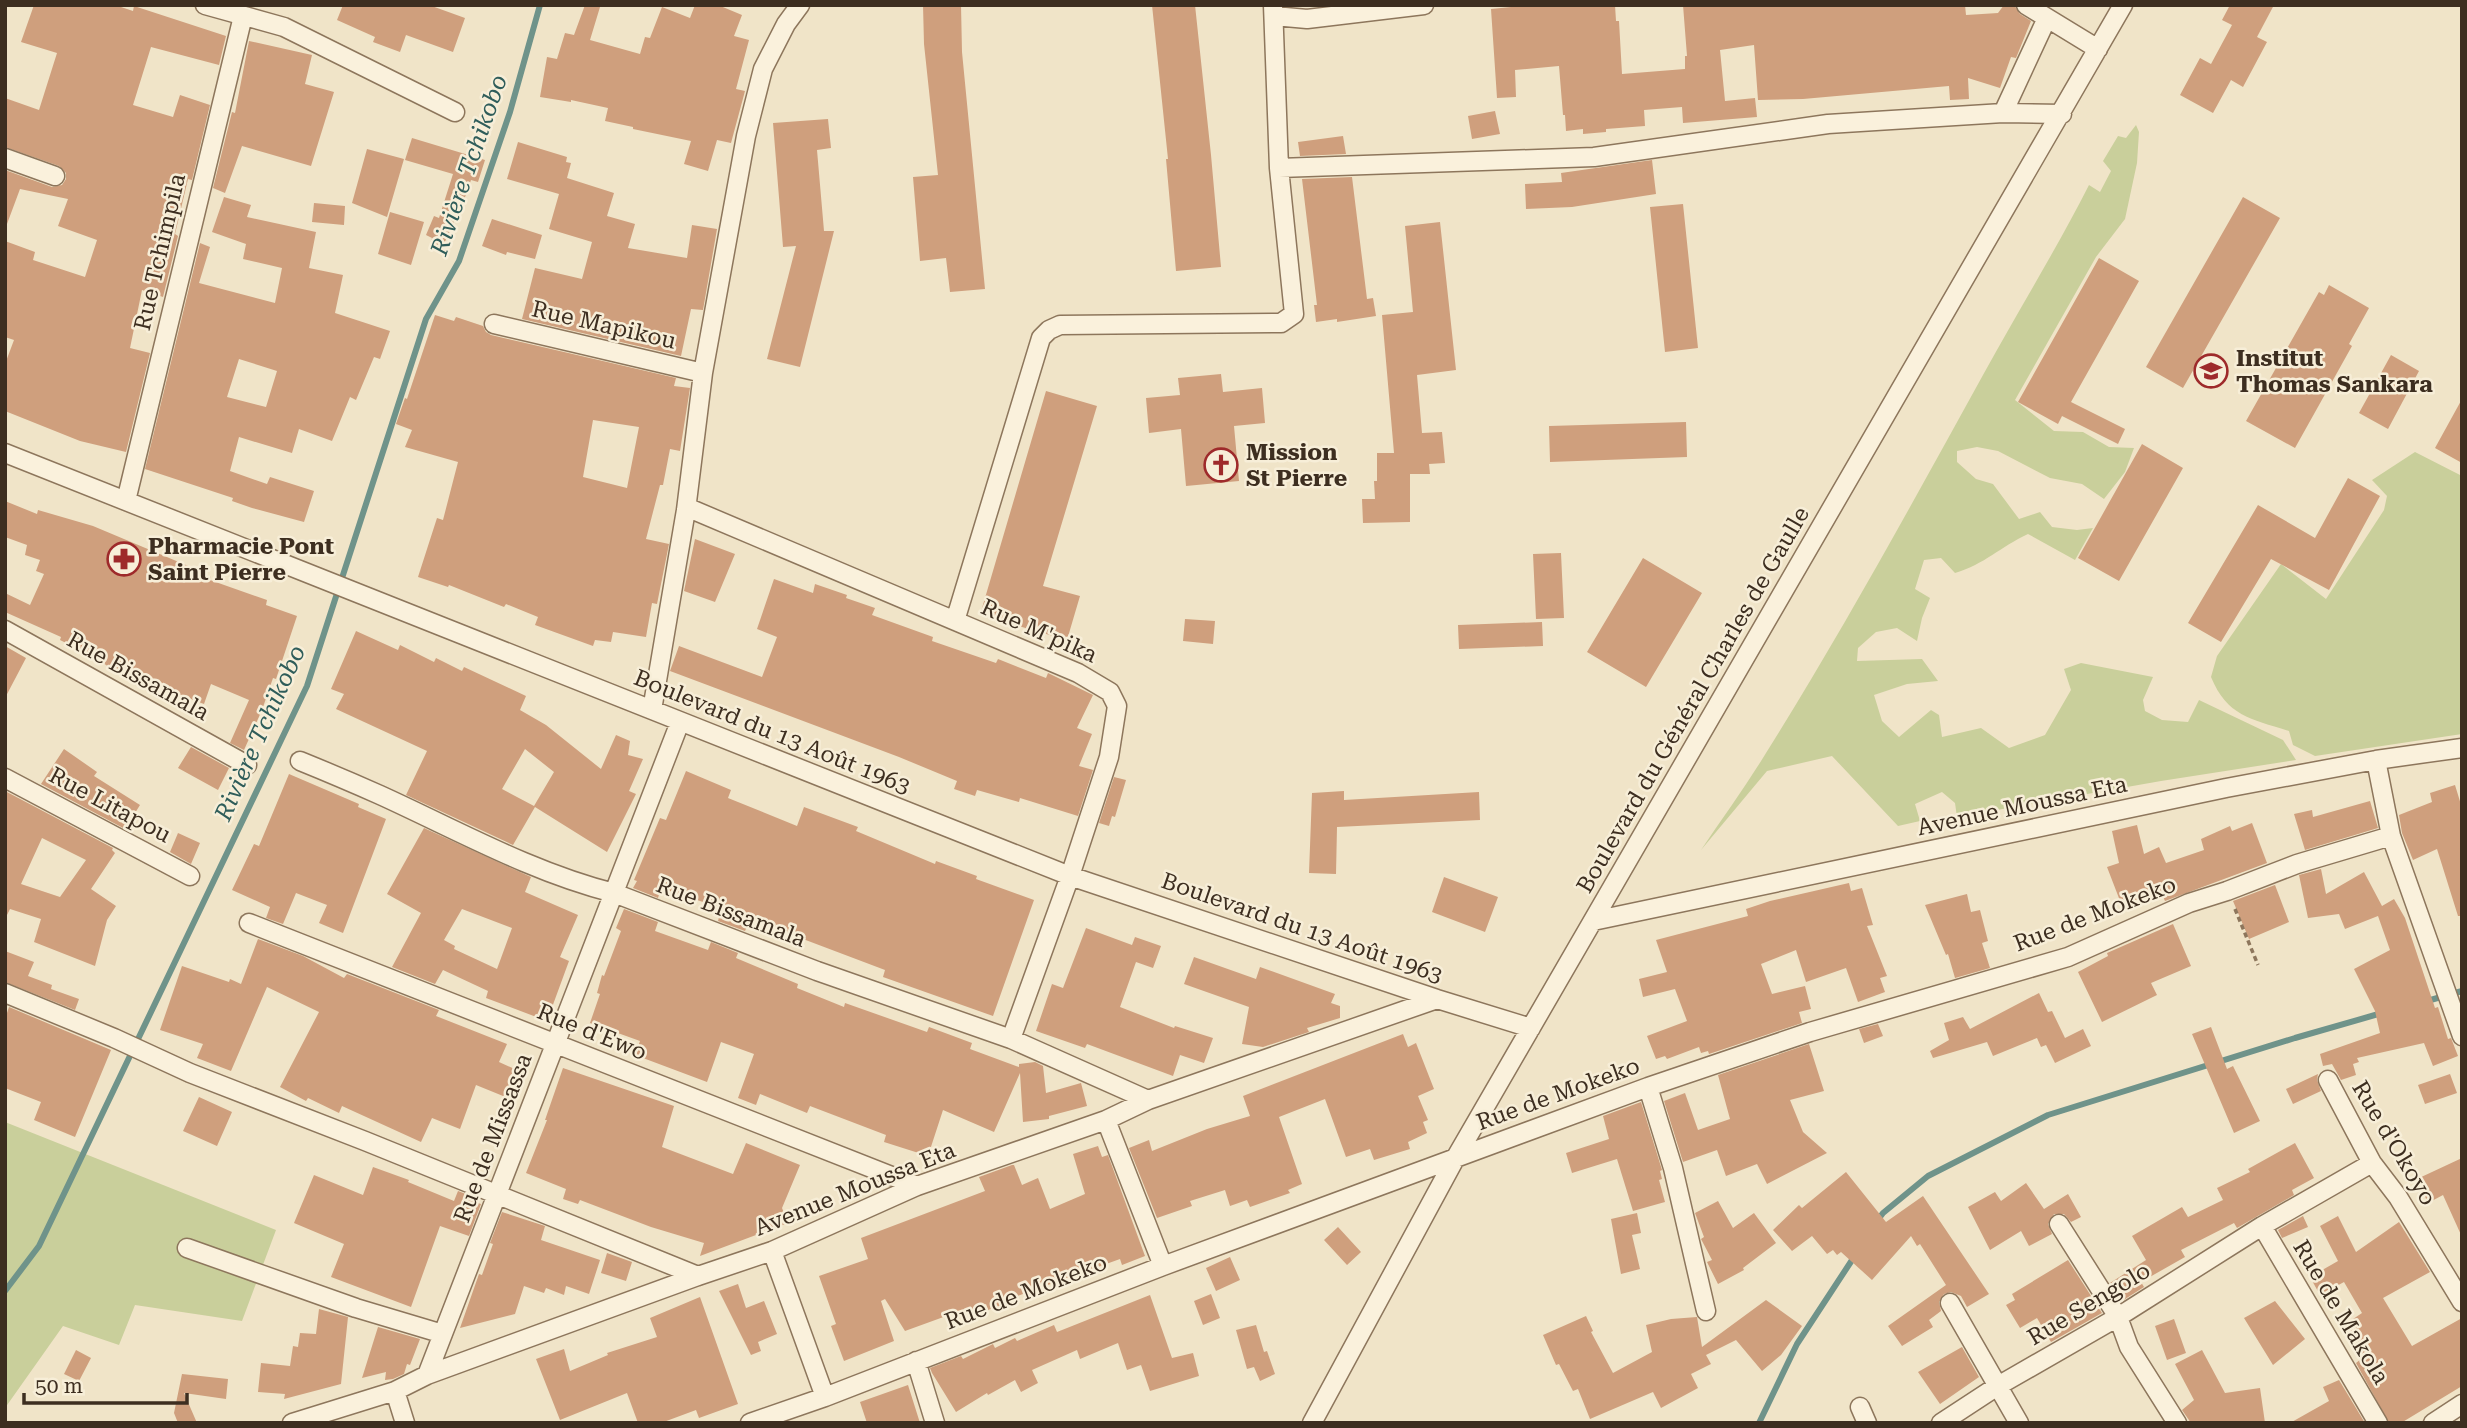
<svg xmlns="http://www.w3.org/2000/svg" width="2467" height="1428" font-family="'Roboto Serif',serif">
<rect width="100%" height="100%" fill="#f0e4c8"/>
<path fill="#c9cf9b" d="M2136 125 2139 132 2137 163 2125 219 2096 257 2015 400 2054 431 2083 432 2109 447 2134 448 2125 472 2104 499 2082 484 2050 478 1998 451 1977 447 1957 451V462L1976 479 1993 484 2019 519 2040 512 2052 527 2077 530 2093 528 2075 560 2028 534C2000 547 1985 564 1955 573L1941 558 1924 560 1915 589 1930 598 1922 618 1917 641 1897 628 1876 632 1858 648 1857 661 1922 659 1938 681 1907 684 1874 695 1882 721 1899 737 1931 710 1939 715 1942 737 1981 728 2009 748 2045 735 2071 690 2064 669 2081 663 2153 677 2143 700 2145 711 2162 720 2188 722 2199 700 2283 740 2296 760 2161 781 1957 817 1955 803 1942 792 1915 804 1920 821 1898 826 1832 756 1767 771 1701 850C1723 817 1746 786 1766 753 1843 630 1913 502 1983 375 2018 311 2056 250 2089 185L2100 192 2111 171 2103 161 2118 136 2126 138Z
M2415 452 2462 476V734L2315 756 2293 745 2289 731C2251 719 2227 716 2211 677L2217 656 2281 564 2326 599 2384 510 2387 496 2372 480Z
M5 1122 276 1230 242 1321 135 1305 119 1345 63 1326 5 1408Z"/>
<g fill="none" stroke-linecap="round" stroke-linejoin="round">
<path stroke="#6f938a" stroke-width="6" d="M2427 1001 2462 991
M1877 1221 1883 1213 1928 1176 2048 1115 2295 1038 2382 1013
M5 1291 39 1246 307 686 426 319 459 261 510 112 540 5
M1759 1423 1797 1344 1854 1257"/>
</g>
<path fill="#cf9f7d" fill-rule="evenodd" d="M34 5H115L133 11 134 6 226 36 219 65 151 47 133 105 173 117 180 95 210 105 192 180 188 179 175 234 178 236 163 297 142 290 130 348 150 353 126 452 80 441 5 411V364L14 340 5 337V241L35 252 33 260 85 277 97 240 58 226 68 199 20 189 7 224H5V170L52 187 62 185 66 179V173L59 166 5 147V98L39 110 57 53 21 42Z
M343 5H429L465 18 453 52 406 35 400 52 373 42 375 37 337 20Z
M585 5 600 7 590 40 640 54 645 37 650 38 662 7 690 18 695 5H718L742 15 734 36 749 40 736 89 745 91 731 143 717 140 708 171 684 164 691 141 633 129V127L605 121 608 108 571 100V102L540 97 547 57 557 59 565 33 574 35Z
M923 5H961L962 52 985 289 950 292 946 258 920 261 913 177 938 175 924 44Z
M1152 5H1195L1211 155 1221 267 1176 271 1166 159H1168Z
M1531 5H1615L1616 21H1619L1622 74 1685 69V56H1687L1683 5H1965L1966 15 1998 13 2004 5H2014L2020 14 2031 21 2016 58 2011 57 2000 88 1968 78 1969 99 1950 100 1949 86 1803 99 1758 100 1754 45 1720 50 1725 101 1755 98 1757 117 1683 123 1682 107 1644 110 1645 126 1606 129V132L1583 134V129L1566 131 1565 115H1563L1559 66 1515 70 1516 97 1497 98 1491 9Z
M2230 5H2274L2257 37 2267 42 2243 87 2231 80 2213 113 2180 95 2200 58 2211 64 2232 25 2222 20Z
M249 41 312 55 305 84 334 92 311 166 242 146 225 193 213 188 232 112 235 113Z
M1495 111 1500 134 1472 139 1468 116Z
M828 119 831 148 817 150 824 231H834L800 367 767 359 796 246 783 247 773 123Z
M1343 136 1346 154 1300 156 1298 142Z
M412 138 485 160 478 182 471 180 463 203 442 248 430 244 432 238 426 235 434 216 439 218 453 174 405 160Z
M518 142 567 157 566 162 571 163 567 178 614 193 607 216 635 224 628 248 687 258 692 225 717 229 703 310 691 309 681 356 522 319 535 268 582 279 592 242 549 229 559 194 507 179Z
M367 149 404 159 387 217 352 203Z
M1652 160 1656 194 1572 207 1526 209 1525 184 1562 182 1561 173Z
M1352 177 1367 299 1373 298 1376 316 1337 322V319L1316 322 1314 305H1317L1302 179Z
M224 197 251 205 247 217 316 232 309 268 343 275 335 313 390 331 380 359 374 357 356 400 350 397 332 441 299 429 292 453 239 437 230 471 267 484 270 477 314 491 304 522 252 508 232 501 233 498 145 469 200 243 210 247 199 283 275 303 282 268 243 259 246 244 212 232ZM239 359 277 371 266 407 227 397Z
M2243 197 2280 218 2183 388 2146 367Z
M314 203 345 206 344 225 312 222Z
M1683 204 1698 348 1665 352 1650 207Z
M390 212 424 222 411 265 378 254Z
M492 219 542 235 535 259 507 252 506 255 482 246Z
M1440 222 1456 370 1417 375 1422 433 1442 432 1445 463 1429 464 1430 474H1410V522L1363 523 1362 499H1375L1374 481H1377V453H1394L1382 315 1413 312 1405 226Z
M2099 258 2139 281 2071 402 2125 429 2118 444 2062 416 2058 424 2018 402Z
M2329 285 2369 308 2349 344 2352 346 2295 448 2246 421 2319 292 2324 295Z
M435 315 454 321 456 317 483 326 486 332 491 335 676 378 674 386 690 388 680 451 670 449 663 485H660L646 539 669 544 657 604 652 603 646 637 613 632 611 642 595 640 593 646 535 625 538 617 506 604 504 607 449 585 448 587 418 577 437 518 443 520 458 462 405 447 412 430 396 424 405 398 407 399ZM593 420 639 427 627 488 583 477Z
M2391 355 2419 371 2388 429 2359 413Z
M1221 374 1223 392 1262 388 1265 423 1234 426 1239 481 1186 486 1181 429 1149 433 1146 398 1180 395 1178 378Z
M1046 391 1097 406 1043 586 1080 596 1067 640 980 615Z
M2462 399V463L2435 448Z
M1686 422 1687 457 1550 462 1549 426Z
M2142 444 2183 468 2119 581 2078 558Z
M2348 478 2380 496 2329 590 2271 559 2221 642 2188 623 2258 505 2315 538Z
M5 501 37 514 38 510 93 526 193 568 211 577 210 580 267 600 266 605 297 616 276 679 273 678 262 710 244 750 230 743 249 700 211 684 204 704 152 684 149 690 129 681 96 658 60 640 61 637 5 612V593L30 605 44 574 36 571 40 560 25 555 27 545 5 537Z
M695 539 735 554 715 602 684 591Z
M1561 553 1564 618 1536 619 1533 554Z
M1643 558 1702 593 1646 687 1587 652Z
M774 579 813 593 815 584 847 595 846 598 875 608 872 615 933 637 932 641 996 663 998 659 1046 678 1048 673 1093 695 1077 728 1092 734 1079 766 1093 770 1078 816 1020 798 1019 802 977 790 975 796 954 789 957 781 899 757 670 671 679 646 762 677 777 637 757 629Z
M1185 619 1215 621 1213 644 1183 641Z
M1542 622 1543 646 1459 649 1458 625Z
M356 631 398 650 400 645 434 662 436 658 462 671 464 667 526 696 520 710 546 725 601 769 616 735 630 741 628 755 643 759 629 791 636 794 607 852 535 807 513 845 406 795 427 751 336 709 344 694 331 689ZM525 749 554 772 534 806 502 789Z
M5 646 26 658 5 698Z
M191 747 229 768 218 790 178 768Z
M64 749 97 772 94 776 140 805 125 829 41 784Z
M686 771 731 790 728 798 797 826 804 807 858 827 856 831 935 864 936 861 977 876 976 879 1034 900 993 1016 883 977 885 970 750 919 745 931 718 921 721 910 703 902 661 888 658 898 633 888 637 881 634 880 660 818 666 820Z
M289 774 359 804 358 807 386 819 343 933 319 923 327 905 296 893 283 924 266 918 270 907 232 890 254 844 259 846Z
M1114 777 1126 780 1115 817 1112 816 1109 826 1099 823Z
M2455 785 2462 808V916H2458L2437 849 2413 860 2402 833 2399 815 2432 802 2430 793Z
M5 791 113 848 112 850 115 853 91 889 116 906 107 920 95 966 34 942 41 919 10 909 5 919ZM42 838 86 860 60 897 21 884Z
M1344 791V800L1479 792 1480 820 1337 827 1336 874 1309 873 1312 793Z
M2370 801 2378 828 2305 850 2294 814 2312 810 2313 817Z
M2252 823 2267 863 2165 901 2160 890 2122 906 2107 867 2119 863 2112 831 2137 825 2144 854 2159 847 2166 863 2204 850 2201 839 2230 826 2232 831Z
M424 828 531 877 525 892 578 915 560 957 569 961 547 1021 486 998 488 991 443 970 435 984 392 967 421 913 387 894ZM462 909 512 928 497 969 454 949 455 946 444 940Z
M178 833 200 843 191 864 170 852Z
M2321 869 2326 894 2364 872 2382 906 2394 899 2405 918 2435 1008 2438 1007 2448 1039 2451 1038 2458 1056 2433 1066 2424 1043 2357 1058 2359 1062 2353 1064 2356 1075 2341 1080 2332 1064 2323 1066 2320 1054 2380 1033 2375 1011 2354 969 2390 950 2378 916 2345 929 2339 914 2308 918 2299 875Z
M1444 877 1498 897 1485 932 1432 912Z
M1849 883 1851 891 1862 888 1873 925 1867 926 1887 976 1880 978 1885 992 1858 1002 1846 968 1806 982 1796 950 1761 964 1772 994 1805 986 1811 1009 1799 1012 1802 1023 1709 1054 1708 1051 1701 1053 1699 1047 1667 1059 1665 1056 1656 1059 1647 1036 1687 1021 1675 989 1643 997 1639 979 1667 972 1656 940 1748 916 1746 909 1770 901Z
M2275 885 2289 922 2249 939 2233 901Z
M1967 894 1971 912 1980 910 1988 941 1982 943 1990 968 1955 978 1948 954 1946 955 1925 905Z
M624 909 658 922 655 931 708 950 711 942 738 953 736 958 798 984 797 988 844 1007 845 1003 927 1032 929 1027 972 1043 970 1049 1019 1067V1064L1035 1062 1043 1066 1046 1093 1081 1083 1087 1106 1049 1116V1119L1023 1122 1020 1073 994 1132 943 1110 928 1156 884 1142 886 1135 810 1106 807 1113 760 1094 756 1105 738 1098 754 1054 721 1042 707 1082 635 1055 640 1041 590 1023 600 994 597 993 602 975 604 976 621 931 616 928Z
M2173 924 2191 966 2151 983 2157 995 2102 1022 2078 972 2108 956 2107 953Z
M1086 928 1132 945 1135 937 1161 946 1153 968 1136 962 1120 1007 1174 1028 1175 1026 1213 1038 1204 1063 1180 1055 1173 1076 1087 1044 1085 1048 1036 1031 1052 984 1063 988Z
M258 939 303 956 344 978 347 974 439 1010 436 1016 507 1044 499 1062 519 1071 508 1098 476 1085 460 1129 432 1118 421 1142 342 1106 339 1113 308 1098 306 1101 280 1087 319 1012 267 987 231 1071 197 1058 203 1044 160 1030 182 966 229 982 230 979 241 984Z
M5 951 34 962 28 976 52 985 51 989 79 999 75 1010 5 982Z
M1194 957 1256 979 1260 967 1335 994 1331 1003 1340 1006V1018L1307 1028 1309 1032 1263 1047 1242 1044 1249 1007 1184 984Z
M2039 993 2048 1012 2052 1011 2065 1038 2083 1029 2091 1046 2055 1063 2046 1045 2041 1047 2037 1038 1993 1056 1987 1042 1933 1058 1930 1051 1949 1040 1944 1023 1963 1017 1970 1029Z
M9 1007 111 1050 75 1137 34 1120 41 1102 5 1088V1019Z
M1878 1024 1883 1036 1864 1043 1859 1029Z
M2211 1027 2227 1069 2233 1066 2260 1121 2234 1133 2192 1034Z
M1403 1034 1408 1047 1416 1043 1434 1089 1418 1096 1428 1120 1423 1122 1427 1133 1408 1142 1410 1149 1374 1160 1370 1149 1346 1157 1325 1099 1279 1117 1302 1184 1288 1190 1290 1193 1250 1207 1247 1200 1230 1206 1225 1190 1190 1201 1192 1206 1157 1218 1129 1148 1149 1140 1152 1151 1207 1129 1250 1116 1243 1096Z
M1809 1044 1824 1091 1790 1100 1803 1132 1827 1153 1767 1184 1757 1164 1726 1176 1717 1150 1683 1162 1664 1101 1685 1093 1698 1130 1730 1119 1718 1075Z
M563 1068 674 1106 662 1147 733 1174 746 1143 800 1165 782 1208 788 1223 700 1256 704 1243 651 1227 580 1200 578 1204 563 1199 566 1189 526 1173 547 1120H545Z
M2318 1074 2317 1080 2321 1091 2293 1104 2286 1089Z
M2450 1074 2457 1093 2425 1104 2418 1085Z
M199 1097 232 1112 217 1146 183 1131Z
M1641 1102 1662 1170 1660 1171 1662 1179 1659 1180 1665 1202 1633 1211 1617 1159 1572 1173 1566 1153 1609 1139 1603 1116Z
M2295 1143 2314 1178 2292 1190 2294 1195 2237 1228 2234 1223 2181 1250 2185 1257 2141 1282 2144 1287 2122 1301 2110 1283 2146 1260 2132 1236 2182 1207 2188 1217 2223 1200 2217 1188 2250 1172 2248 1169Z
M1098 1146 1102 1157 1108 1155 1145 1256 1122 1265 1120 1259 1009 1299 1010 1302 988 1310 986 1304 961 1314 960 1311 905 1331 885 1299 881 1301 894 1341 844 1361 831 1326 836 1324 819 1276 868 1259 861 1238 985 1191 979 1177 1012 1165H1014L1022 1185 1038 1178 1050 1209 1085 1194 1073 1154Z
M2462 1158V1237L2443 1195 2428 1203 2417 1179Z
M373 1167 409 1180 408 1182 454 1201 458 1191 476 1198 475 1202 481 1204 469 1236 440 1226 411 1307 331 1277 344 1244 294 1223 314 1175 363 1195Z
M1846 1172 1886 1222 1923 1196 1989 1294 1967 1307 1961 1296 1951 1292 1944 1294 1939 1302 1941 1311 1929 1320 1933 1327 1902 1346 1888 1326 1946 1285 1920 1244 1917 1246 1911 1236 1872 1280 1841 1252 1837 1255 1833 1250 1827 1254 1812 1236 1792 1251 1773 1230 1799 1205 1802 1208Z
M2026 1183 2044 1209 2068 1194 2081 1217 2071 1222 2064 1214H2054L2048 1224 2052 1234 2029 1246 2021 1231 1990 1250 1968 1207 1995 1192 2001 1201Z
M1718 1201 1733 1228 1754 1213 1776 1243 1743 1268 1744 1270 1718 1284 1707 1262 1712 1260 1701 1239 1704 1237 1695 1213Z
M502 1212 545 1226 541 1240 600 1260 589 1294 566 1286 564 1295 546 1288 544 1293 524 1286 515 1314 460 1328 479 1274 482 1275 493 1244 490 1243Z
M1637 1213 1641 1233 1632 1235 1640 1269 1621 1274 1611 1219Z
M2303 1216 2308 1227 2282 1238 2278 1230Z
M2338 1216 2356 1252 2399 1222 2430 1272 2383 1298 2412 1346 2462 1318V1386L2401 1423H2389L2356 1363 2361 1359 2341 1327 2362 1313 2344 1282 2320 1295 2310 1277 2338 1261 2320 1226Z
M1338 1227 1361 1252 1347 1265 1324 1240Z
M607 1253 632 1262 626 1281 601 1273Z
M1230 1257 1240 1280 1216 1291 1206 1268Z
M2068 1260 2102 1313 2051 1342 2037 1318 2020 1328 2006 1305 2015 1300 2012 1294Z
M738 1284 746 1308 764 1301 777 1334 758 1342 761 1351 751 1355 719 1291Z
M1211 1294 1220 1318 1203 1325 1194 1301Z
M1150 1295 1172 1358 1193 1353 1199 1376 1150 1391 1141 1365 1127 1370 1118 1343 1080 1359 1077 1350 1032 1370 1038 1383 1021 1392 1015 1380 988 1395 987 1393 956 1412 932 1373 930 1368 961 1356 963 1359 993 1344 995 1348 1015 1338 1017 1341 1054 1325 1057 1332Z
M700 1297 738 1404 699 1418 696 1410 661 1423H638L627 1393 560 1420 536 1359 564 1349 570 1371 608 1355 607 1353 657 1337 650 1318Z
M1766 1300 1802 1326 1781 1355 1762 1371 1736 1340 1706 1355 1711 1364 1691 1374 1698 1388 1661 1408 1653 1392 1590 1419 1578 1389 1573 1391 1559 1364 1556 1365 1543 1335 1586 1316 1593 1331 1591 1332 1613 1373 1652 1352 1646 1325 1671 1319 1697 1317 1702 1347Z
M2275 1301 2305 1339 2273 1365 2244 1318Z
M319 1309 348 1317 341 1384 284 1399 285 1394 258 1392 261 1363 290 1366 293 1346 298 1347 300 1333 316 1334Z
M2174 1319 2186 1353 2167 1360 2155 1326Z
M1256 1325 1264 1352 1267 1351 1275 1374 1260 1381 1254 1367 1247 1369 1236 1330Z
M378 1327 420 1339 410 1365 407 1364 404 1374 393 1379 385 1380 386 1372 362 1378Z
M1962 1347 1979 1377 1940 1404 1918 1372Z
M76 1350 91 1358 79 1381 64 1374Z
M2202 1350 2225 1393 2260 1388 2265 1423H2191L2182 1410 2194 1400 2175 1364Z
M182 1374 228 1379 226 1399 184 1393 197 1423H178L174 1413Z
M2339 1380 2365 1423H2290L2329 1401 2323 1387Z
M908 1385 920 1423H867L860 1402Z"/>
<g fill="none" stroke-linecap="round" stroke-linejoin="round">
<defs>
<path id="street" d="M205 5 284 27 455 112
M2026 5 2098 49
M1274 16 1307 19 1424 5
M2003 113 2047 18
M5 158 55 176
M1279 168 1594 157 1828 124 2003 113 2062 114
M494 324 703 373
M5 453 1070 876 1437 999 1531 1028
M126 501 243 16
M686 510 691 509 1078 673 1110 692 1117 706 1109 757 1070 876 1011 1039
M955 621 1041 338 1049 330 1060 325 1281 323 1294 314 1279 168 1273 5
M5 630 247 765
M652 710 686 510 703 373 746 136 763 69 786 24 800 5
M2376 760 2391 836 2462 1036
M300 761C327 772 353 783 380 795 457 830 531 872 614 893L817 971 1011 1039 1148 1100
M5 778 190 876
M1593 921 2226 788 2376 760 2462 748
M249 923 917 1186
M5 993 114 1038 190 1073 365 1141 698 1276
M2328 1080 2372 1163 2398 1197 2462 1302
M1648 1087 1673 1168 1706 1311
M1106 1120 1163 1266
M2059 1224 2118 1317 2129 1347 2177 1423
M2262 1226 2378 1423
M187 1248 356 1308 443 1334
M772 1251 825 1397
M1950 1303 2019 1423
M916 1361 935 1423
M427 1375 680 722
M395 1391 405 1423
M1860 1407 1867 1423
M292 1423 395 1391 427 1375 698 1276 772 1251 917 1186 1106 1120 1148 1100 1437 999
M750 1423 825 1397 1163 1266 1648 1087 1810 1032 2068 957 2189 903 2227 891 2297 864 2391 836
M1312 1423 1456 1157 2123 5
M1941 1423 1996 1387 2118 1317 2262 1226 2372 1163
M2433 1423 2462 1404"/>
</defs>
<use href="#street" stroke="#8d765c" stroke-width="21"/>
<path stroke="#8d765c" stroke-width="3.5" stroke-dasharray="5 3.5" stroke-linecap="butt" d="M2235 909 2258 965"/>
<use href="#street" stroke="#faf1dc" stroke-width="18"/>
</g>
<defs>
<symbol id="school-ring" viewBox="-11 -11 22 22"><circle r="9.5" fill="#f7eed8" stroke="#9e2a2b" stroke-width="1.5"/><path d="M0-5L7-2L0 1L-7-2ZM-4 1L0 2.5L4 1V4Q0 6-4 4Z" fill="#9e2a2b"/></symbol>
<symbol id="church-ring" viewBox="-11 -11 22 22"><circle r="9.5" fill="#f7eed8" stroke="#9e2a2b" stroke-width="1.5"/><path d="M-1.2-6h2.4v3.5h3.3v2.4h-3.3V6h-2.4V-.1h-3.3v-2.4h3.3Z" fill="#9e2a2b"/></symbol>
<symbol id="pharmacy-ring" viewBox="-11 -11 22 22"><circle r="9.5" fill="#f7eed8" stroke="#9e2a2b" stroke-width="1.5"/><path d="M-2-6h4v4h4v4h-4v4h-4v-4h-4v-4h4Z" fill="#9e2a2b"/></symbol>
</defs>
<g fill-rule="evenodd">
<use href="#school-ring" x="2192" y="352" width="38" height="38"/>
<use href="#church-ring" x="1202" y="446" width="38" height="38"/>
<use href="#pharmacy-ring" x="105" y="540" width="38" height="38"/>
</g>
<g text-anchor="middle" dominant-baseline="central" stroke-width="5" stroke-linejoin="round" paint-order="stroke">
<g font-size="23" fill="#3d2e20" stroke="#f7eed8">
<text transform="translate(160 252) rotate(-77)">Rue Tchimpila</text>
<text transform="translate(604 325) rotate(13)">Rue Mapikou</text>
<text transform="translate(1039 631) rotate(24)">Rue M'pika</text>
<text transform="translate(138 676) rotate(29)">Rue Bissamala</text>
<text transform="translate(1693 700) rotate(-60)">Boulevard du Général Charles de Gaulle</text>
<text transform="translate(772 732) rotate(22)">Boulevard du 13 Août 1963</text>
<text transform="translate(110 805) rotate(28)">Rue Litapou</text>
<text transform="translate(2022 806) rotate(-12)">Avenue Moussa Eta</text>
<text transform="translate(731 912) rotate(21)">Rue Bissamala</text>
<text transform="translate(2095 914) rotate(-21)">Rue de Mokeko</text>
<text transform="translate(1302 928) rotate(19)">Boulevard du 13 Août 1963</text>
<text transform="translate(592 1032) rotate(22)">Rue d'Ewo</text>
<text transform="translate(1558 1094) rotate(-20)">Rue de Mokeko</text>
<text transform="translate(493 1138) rotate(-69)">Rue de Missassa</text>
<text transform="translate(2394 1143) rotate(59)">Rue d'Okoyo</text>
<text transform="translate(855 1189) rotate(-22)">Avenue Moussa Eta</text>
<text transform="translate(1026 1292) rotate(-21)">Rue de Mokeko</text>
<text transform="translate(2089 1304) rotate(-31)">Rue Sengolo</text>
<text transform="translate(2341 1312) rotate(59)">Rue de Makola</text>
</g>
<g font-size="23" font-weight="bold" fill="#3d2e20" stroke="#f7eed8" text-anchor="start">
<text x="2236" y="358">Institut<tspan x="2236" dy="26">Thomas Sankara</tspan></text>
<text x="1246" y="452">Mission<tspan x="1246" dy="26">St Pierre</tspan></text>
<text x="148" y="546">Pharmacie Pont<tspan x="148" dy="26">Saint Pierre</tspan></text>
</g>
<g font-size="24" font-style="italic" fill="#2f5d5a" stroke="#f7eed8">
<text transform="translate(469 165) rotate(-71)">Rivière Tchikobo</text>
<text transform="translate(260 733) rotate(-66)">Rivière Tchikobo</text>
</g>
</g>
<rect width="2467" height="1428" fill="none" stroke="#3d2e20" stroke-width="14"/>
<path d="M24 1393v10h163v-10" fill="none" stroke="#3d2e20" stroke-width="3.5"/>
<text x="35" y="1393" font-size="21" fill="#3d2e20" stroke="#f7eed8" stroke-width="5" paint-order="stroke">50 m</text>
</svg>
